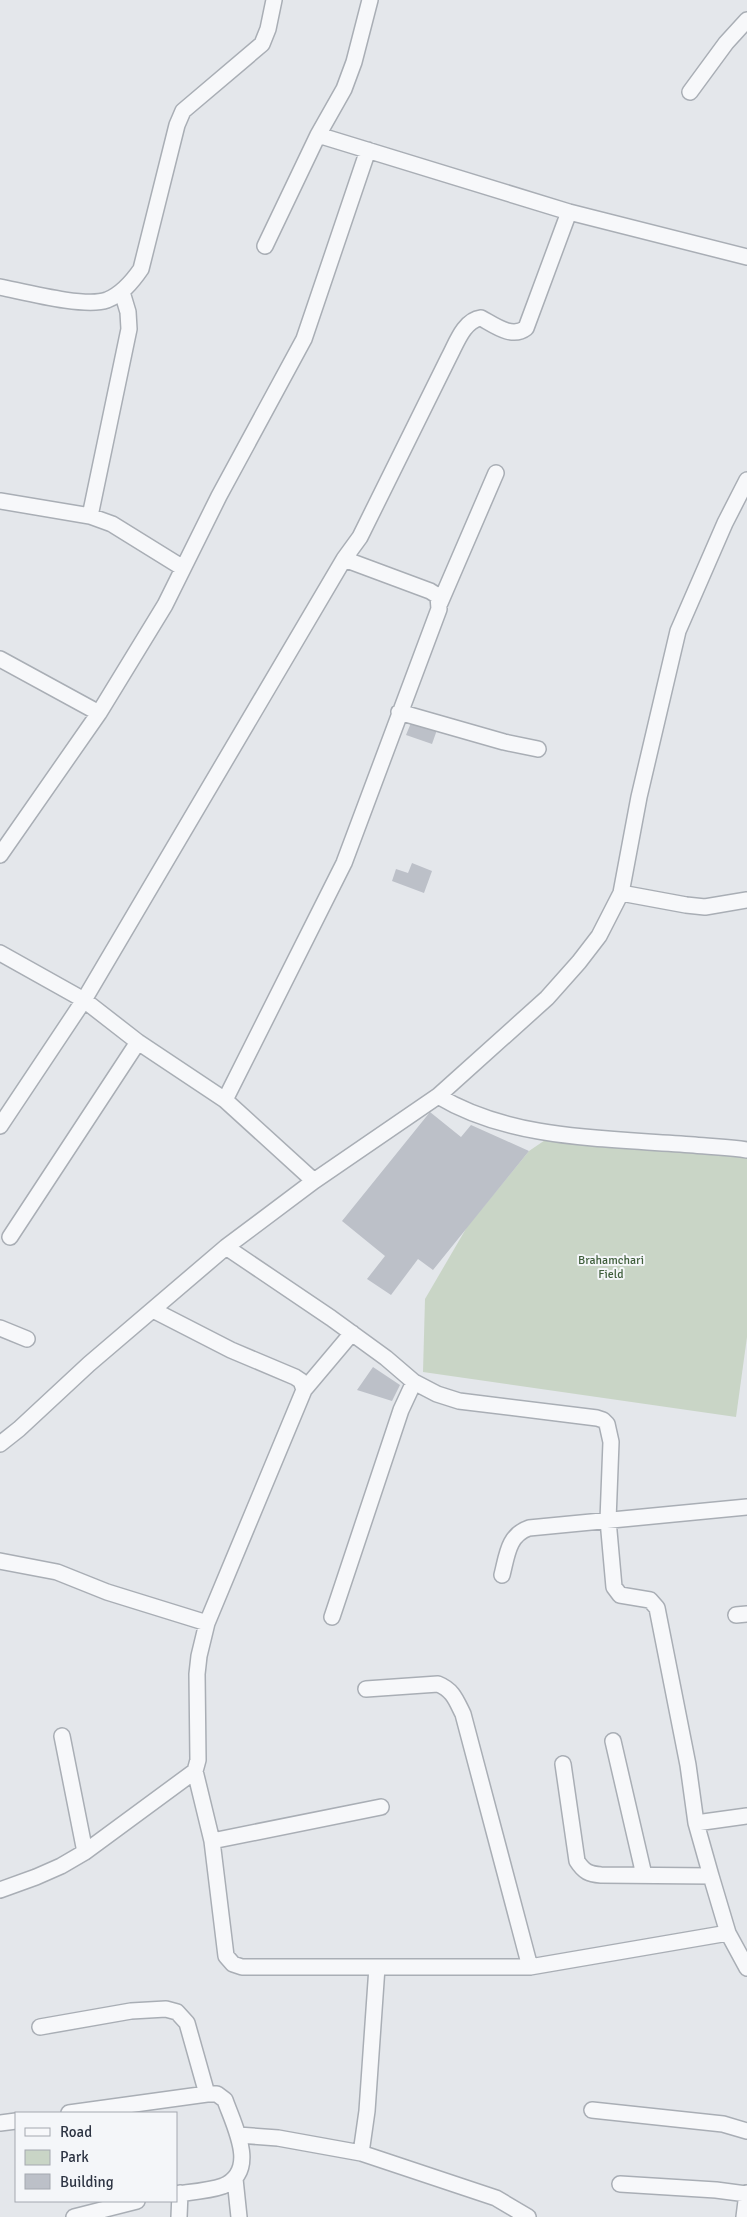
<svg xmlns="http://www.w3.org/2000/svg" width="747" height="2217" font-family="Signika,sans-serif">
<rect width="100%" height="100%" fill="#e4e7eb"/>
<path fill="#c9d5c6" d="M554 1134 747 1150V1337L736 1417 423 1372 425 1299 467 1227 529 1151Z"/>
<path fill="#bcc0c8" d="M413 718 438 727 432 744 406 735Z
M412 863 432 871 424 893 392 881 396 869 408 873Z
M430 1112 461 1137 471 1125 529 1151 433 1270 418 1259 391 1295 367 1279 385 1256 342 1221Z
M373 1367 400 1385 392 1401 357 1390Z"/>
<g fill="none" stroke-linecap="round" stroke-linejoin="round">
<defs>
<path id="street" d="M690 92 726 43 747 20
M318 135 569 212 747 257
M265 246 318 135 344 89 354 62 370 0
M0 287C25 292 85 308 107 300 122 294 132 282 141 269L177 125 183 111 262 44 268 29 274 0
M0 501 90 516 112 524 183 568
M90 516 129 329 128 312 122 292
M344 559 360 537 449 357C456 344 464 320 481 318 494 325 512 339 526 328L569 212
M440 603 496 473
M0 659 99 713
M399 712 504 742 538 749
M0 855 99 713 165 605 219 496 304 339 368 150
M621 893 686 905 705 907 747 900
M0 953 84 1000 138 1042 225 1100 314 1181
M438 1096C513 1141 608 1138 694 1145 711 1147 730 1147 747 1150
M0 1126 84 1000 344 559 430 591 438 596 439 609 344 863 225 1100
M10 1237 138 1042
M226 1247 331 1318 386 1358 414 1382 437 1394 459 1401 597 1418 603 1420 607 1424 611 1442 608 1520 614 1587 620 1595 650 1600 657 1608 688 1765 696 1823 711 1876
M0 1328 27 1339
M304 1390 352 1333
M0 1444 19 1429 89 1364 226 1247 314 1181 438 1096 547 998 579 962 599 936 621 893 639 797 678 631 725 523 747 480
M0 1561 57 1572 107 1592 207 1623
M502 1575C507 1556 508 1535 529 1528L747 1507
M736 1615 747 1614
M332 1617 401 1410 414 1382
M366 1689 438 1684C453 1690 456 1700 463 1714L530 1967
M62 1736 85 1852
M613 1741 644 1875
M195 1771 212 1841 226 1956 233 1964 242 1967H530L728 1933 711 1876 601 1875C589 1874 584 1872 577 1861L563 1764
M696 1823 747 1816
M212 1841 381 1807
M0 1890 36 1877 61 1866 85 1852 195 1771 198 1760 197 1674 199 1656 207 1623 304 1390 301 1381 295 1377 231 1350 153 1310
M728 1933 747 1968
M40 2027 131 2011 166 2009 177 2012 187 2023 207 2094
M592 2110 723 2124 747 2131
M69 2113 207 2094H217L225 2100C234 2126 259 2171 223 2186 209 2191 191 2192 176 2194
M0 2123 16 2121
M238 2135 278 2138 361 2153 367 2111 377 1967
M361 2153 496 2198 528 2217
M235 2179 239 2217
M620 2184 716 2190 747 2194
M74 2217 137 2201
M179 2217 180 2193
M744 2217 747 2193"/>
</defs>
<use href="#street" stroke="#a9aeb5" stroke-width="18"/>
<use href="#street" stroke="#f7f8fa" stroke-width="15"/>
</g>
<g text-anchor="middle" dominant-baseline="central" stroke-width="4" stroke-linejoin="round" paint-order="stroke">
<g font-size="12" fill="#3f5e3b" stroke="#f4f6f9">
<text x="611" y="1260">Brahamchari<tspan x="611" dy="14">Field</tspan></text>
</g>
</g>
<rect x="15" y="2112" width="162" height="90" fill="#f4f6f9" stroke="#a4a8b0"/>
<rect x="25" y="2128" width="25" height="8" fill="#f7f8fa" stroke="#a4a8b0"/>
<text x="60" y="2137" font-size="15" fill="#2d3443">Road</text>
<rect x="25" y="2150" width="25" height="15" fill="#c9d5c6" stroke="#a4a8b0"/>
<text x="60" y="2162" font-size="15" fill="#2d3443">Park</text>
<rect x="25" y="2174" width="25" height="15" fill="#bcc0c8" stroke="#a4a8b0"/>
<text x="60" y="2187" font-size="15" fill="#2d3443">Building</text>
</svg>
